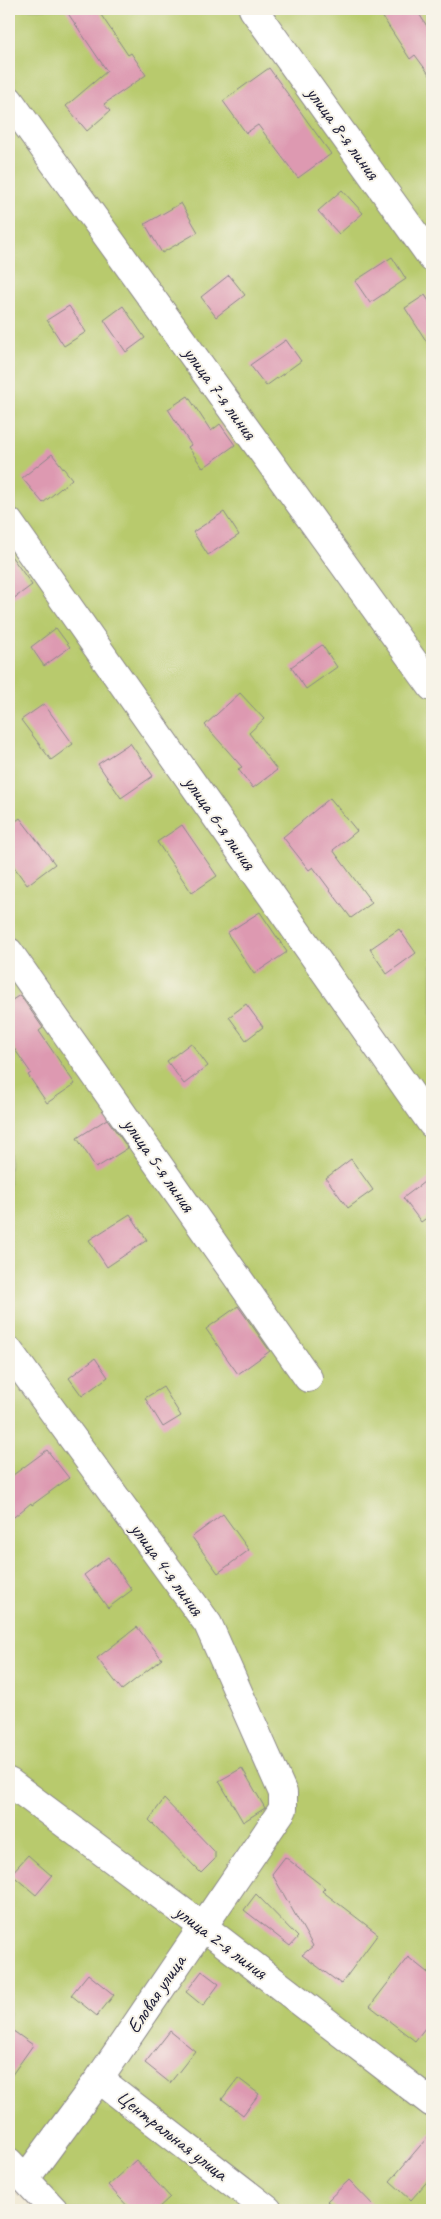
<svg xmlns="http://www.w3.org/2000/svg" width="441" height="2219" font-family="Caveat,sans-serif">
<rect width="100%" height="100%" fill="#f7f3e8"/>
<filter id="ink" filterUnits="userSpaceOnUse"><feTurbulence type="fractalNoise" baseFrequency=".02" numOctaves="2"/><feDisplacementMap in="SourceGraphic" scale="10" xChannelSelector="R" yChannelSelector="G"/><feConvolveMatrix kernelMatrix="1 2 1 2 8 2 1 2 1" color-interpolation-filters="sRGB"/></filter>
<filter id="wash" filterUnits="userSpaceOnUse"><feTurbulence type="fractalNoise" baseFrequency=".0096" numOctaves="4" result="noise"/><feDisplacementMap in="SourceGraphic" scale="20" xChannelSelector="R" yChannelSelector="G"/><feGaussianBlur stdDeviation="1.12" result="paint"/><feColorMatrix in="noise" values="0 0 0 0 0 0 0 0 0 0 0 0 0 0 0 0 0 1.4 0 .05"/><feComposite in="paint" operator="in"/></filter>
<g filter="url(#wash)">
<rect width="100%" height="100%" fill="#f1ead5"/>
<path fill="#b8ca6d" stroke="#6d7654" d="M9 9H432V2210H45L9 2173Z"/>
<g id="blocks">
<path fill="#dd99b1" d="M65 9H97L128 55 131 53 146 75 104 104 110 111 87 131 66 106 107 71Z
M393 9H416L432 34V78L415 55 410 59 382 16Z
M269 68 331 154 298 178 258 125 246 133 223 101Z
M342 190 363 213 339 234 318 211Z
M181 203 198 232 162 253 145 224Z
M392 257 406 279 370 303 355 281Z
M229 275 245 295 216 317 201 297Z
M425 295 432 306V350L405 308Z
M69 306 86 332 64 346 47 320Z
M123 306 145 338 126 352 104 320Z
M286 340 301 361 266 386 250 365Z
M188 396 211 431 220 424 235 445 203 468 188 447 191 445 168 409Z
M52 454 72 479 43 503 22 478Z
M224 512 239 535 208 555 193 532Z
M9 553 32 585 9 602Z
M56 628 70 647 44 666 31 647Z
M322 645 337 667 306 689 291 667Z
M240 693 264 719 249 733 277 770 253 788 238 769 242 767 205 725Z
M44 704 73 744 51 760 21 720Z
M130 743 153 776 121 798 98 764Z
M330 798 357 831 333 850 372 903 351 918 313 867 309 870 283 837Z
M20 818 55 864 27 885 9 860V826Z
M182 825 217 876 192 893 157 842Z
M260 912 287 952 254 974 227 933Z
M399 929 416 953 387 974 370 949Z
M20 995 43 1028 39 1031 75 1084 47 1103 28 1075 31 1073 9 1041V1002Z
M246 1004 263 1027 246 1040 229 1017Z
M191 1043 208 1066 184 1084 167 1061Z
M107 1119 128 1148 96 1168 77 1138Z
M351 1159 373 1190 348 1208 326 1178Z
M432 1176V1214L421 1222 403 1198Z
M130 1214 147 1240 107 1267 89 1240Z
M238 1306 270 1351 238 1374 206 1329Z
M95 1358 108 1377 82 1396 69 1378Z
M163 1387 181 1416 163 1427 145 1398Z
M47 1450 69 1478 32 1505 31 1503 9 1521V1478Z
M223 1514 249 1550 218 1573 192 1537Z
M108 1557 132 1590 108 1608 84 1575Z
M137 1627 162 1659 122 1690 97 1658Z
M242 1768 265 1808 243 1822 219 1781Z
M164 1799 215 1852V1859L201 1873 149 1820Z
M28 1855 52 1876 36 1895 11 1874Z
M285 1857 325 1888 322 1891 378 1934 341 1984 302 1955 313 1946 272 1874Z
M256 1894 298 1937 290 1946 244 1910Z
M408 1957 432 1976V2019L415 2041 370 2006Z
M202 1971 219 1984 203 2006 186 1992Z
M88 1974 114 1995 97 2016 71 1995Z
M9 2028 33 2045 9 2079Z
M170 2031 195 2051 170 2083 145 2063Z
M238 2078 259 2094 243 2115 222 2099Z
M432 2132V2176L411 2200 390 2181Z
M136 2160 170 2197 156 2210H131L108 2185Z
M349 2180 378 2210H337L327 2201Z"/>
</g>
</g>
<g filter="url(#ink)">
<use href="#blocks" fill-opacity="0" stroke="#8a8688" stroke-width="1"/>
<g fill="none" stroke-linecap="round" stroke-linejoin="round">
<defs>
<path id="street" d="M253 9 432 258
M9 100 432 687
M9 522 432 1124
M9 952 308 1378
M9 1351 208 1624 283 1793V1809L99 2079 26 2178
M9 1782 202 1926 432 2103
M99 2079 268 2210
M9 2162 54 2210"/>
</defs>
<use href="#street" stroke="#8a8688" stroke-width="30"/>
<use href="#street" stroke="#fff" stroke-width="28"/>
</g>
</g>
<g text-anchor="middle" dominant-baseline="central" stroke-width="4" stroke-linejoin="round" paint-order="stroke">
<g font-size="20" fill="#22223b" stroke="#f7f3e8">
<text transform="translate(343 133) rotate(54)">улица 8-я линия</text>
<text transform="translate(220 393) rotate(54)">улица 7-я линия</text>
<text transform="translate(220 823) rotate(55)">улица 6-я линия</text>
<text transform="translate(159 1165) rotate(55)">улица 5-я линия</text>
<text transform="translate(167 1569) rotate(54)">улица 4-я линия</text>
<text transform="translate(221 1942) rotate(37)">улица 2-я линия</text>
<text transform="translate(156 1994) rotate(-56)">Еловая улица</text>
<text transform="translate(172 2135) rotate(38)">Центральная улица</text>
</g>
</g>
<rect width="441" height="2219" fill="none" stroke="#f7f3e8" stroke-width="30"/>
</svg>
